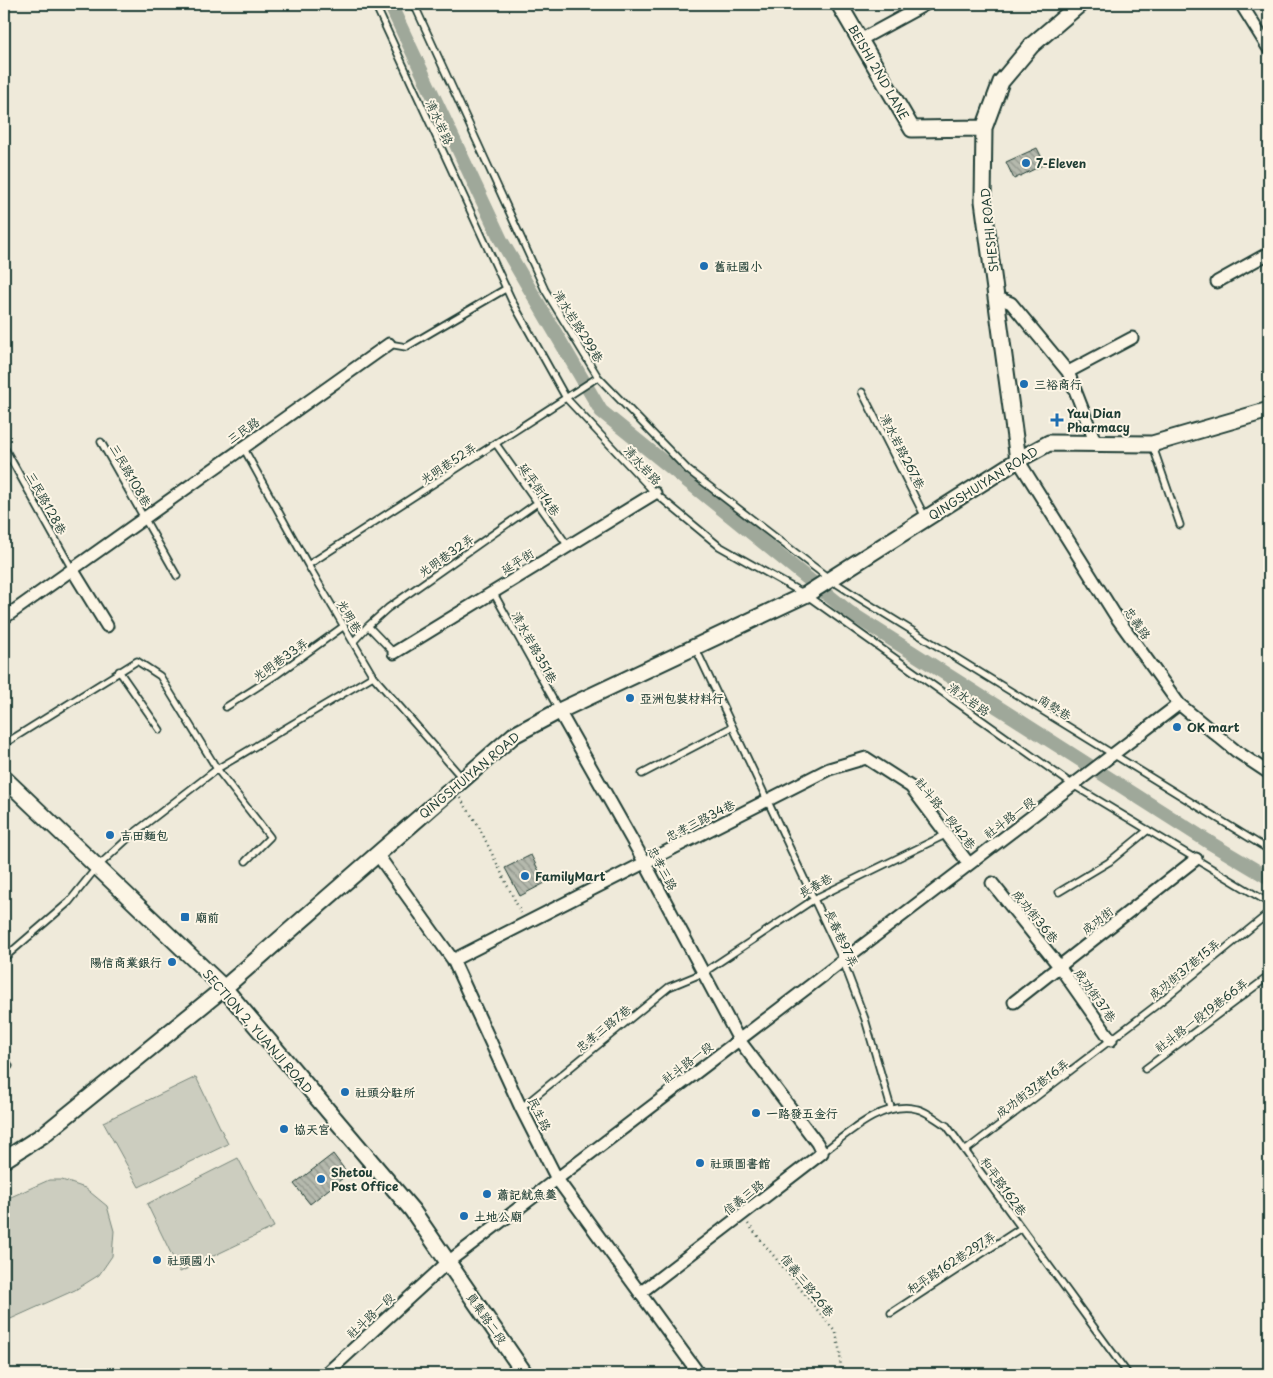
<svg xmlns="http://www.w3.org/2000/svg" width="1273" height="1378" font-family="'Playpen Sans','LXGW WenKai TC',sans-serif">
<defs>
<pattern id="building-back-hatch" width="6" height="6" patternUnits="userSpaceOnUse" patternTransform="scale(1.25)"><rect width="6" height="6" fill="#b5b9ad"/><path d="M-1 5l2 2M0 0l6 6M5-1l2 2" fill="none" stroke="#93988e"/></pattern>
</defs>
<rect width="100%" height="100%" fill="#efeada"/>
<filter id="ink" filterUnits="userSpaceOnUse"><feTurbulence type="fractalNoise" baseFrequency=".02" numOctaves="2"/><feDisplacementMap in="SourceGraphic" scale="10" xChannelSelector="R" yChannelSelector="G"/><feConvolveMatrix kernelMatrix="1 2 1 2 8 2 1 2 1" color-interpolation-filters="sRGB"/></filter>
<g filter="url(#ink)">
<path fill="#cccdbf" stroke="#76857a" d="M196 1077 228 1144 139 1187 103 1122Z
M238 1158 274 1227 180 1272 147 1204Z
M49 1180H62L85 1188 107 1206 114 1231 112 1256 99 1275 75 1290 4 1322V1200Z"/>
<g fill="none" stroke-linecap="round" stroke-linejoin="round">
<path stroke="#9fa89a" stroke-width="14" d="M390 4 501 240 601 411 849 612 1212 844 1269 878"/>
</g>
<path fill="url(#building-back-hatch)" stroke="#1f3d34" d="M1037 148 1045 164 1014 179 1006 162Z
M531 855 545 883 520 896 505 868Z
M333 1154 348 1174 310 1204 294 1184Z"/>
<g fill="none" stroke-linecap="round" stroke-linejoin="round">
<defs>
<path id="lane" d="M375 4 512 301 566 398 655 493 719 546 806 595 1073 785 1269 903
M414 4 545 290 598 377 688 470 831 580 859 598 1269 850
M389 344 406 347 507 288
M862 392 925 517
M101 442 177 576
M496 444 568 546
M1152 444 1180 525
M4 447 72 569
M243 447 308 565 373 676 463 779
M308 565 598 377
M493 592 559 710
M368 626 388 608 537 503
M353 642 368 626 394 653
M695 647 843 961 865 1019 891 1108
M119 671 160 730
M226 707 276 675 344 626
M4 744 137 661 160 676 217 769 270 837 246 861
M642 774 732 727
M1059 892 1109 862 1148 830
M4 958 69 902 97 867 134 833 217 769 373 676
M4 1056 9 1066
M1145 1069 1269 976
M521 1108 669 987 703 973 816 898 947 834
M965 1151 1154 1007 1269 913
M822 1153C847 1134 883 1100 917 1109 927 1111 938 1121 947 1126L1128 1374
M891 1313 1021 1228"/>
<path id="street" d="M1241 4 1269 49
M860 40 926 4
M1217 282 1269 253
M996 297 1011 303 1068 372 1096 444
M1068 372 1132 338
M1018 460 1117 618 1179 704 1236 751 1269 773
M72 569 107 626
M4 618 389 344
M394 653 655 493
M559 711 645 863 739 1040 817 1143 822 1153 640 1293
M377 854 453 960 521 1108 557 1179 699 1374
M992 883 1059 966 1111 1040
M453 960 829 769 866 758 911 787 969 864
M1014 1002 1196 859
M326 1374 448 1262 1179 704"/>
<path id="secondary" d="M839 4 912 129 984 128
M1018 460 983 201 984 128 1001 82 1032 45 1080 4
M4 778 224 988 412 1210 525 1374
M4 1160 43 1135 224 988 514 735 559 711 807 594 1018 460 1049 443 1152 444 1269 410"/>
</defs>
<use href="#lane" stroke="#1f3d34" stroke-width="9"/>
<use href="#street" stroke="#1f3d34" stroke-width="15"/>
<use href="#secondary" stroke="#1f3d34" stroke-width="19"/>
<path stroke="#1f3d34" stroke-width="2.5" stroke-dasharray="1 4" stroke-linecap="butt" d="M460 798 478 825 521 913
M748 1224 836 1333 840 1353 841 1374"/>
<use href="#lane" stroke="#fcf5e5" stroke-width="5.5"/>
<use href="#street" stroke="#fcf5e5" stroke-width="11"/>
<use href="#secondary" stroke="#fcf5e5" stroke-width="15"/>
</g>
</g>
<g fill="#1f6fb2" stroke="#fcf5e5" stroke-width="2">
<circle cx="1026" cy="163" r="5"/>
<circle cx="704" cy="266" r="5"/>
<circle cx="1024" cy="384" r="5"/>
<path d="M1054.5 412.5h5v5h5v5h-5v5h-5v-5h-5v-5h5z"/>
<circle cx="630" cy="698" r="5"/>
<circle cx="1177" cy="727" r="5"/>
<circle cx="110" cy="835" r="5"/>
<circle cx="525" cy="876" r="5"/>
<rect x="180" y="912" width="10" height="10" rx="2.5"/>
<circle cx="172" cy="962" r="5"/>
<circle cx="345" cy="1092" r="5"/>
<circle cx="756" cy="1113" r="5"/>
<circle cx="284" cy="1129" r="5"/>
<circle cx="700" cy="1163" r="5"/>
<circle cx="321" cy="1179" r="5"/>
<circle cx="487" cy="1194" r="5"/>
<circle cx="464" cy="1216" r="5"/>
<circle cx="157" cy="1260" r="5"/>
</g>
<g text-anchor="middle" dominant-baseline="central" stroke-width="4" stroke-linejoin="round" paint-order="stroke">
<g font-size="12" fill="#1f3d34" stroke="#fcf5e5">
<text transform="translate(879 72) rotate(60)">BEISHI 2ND LANE</text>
<text transform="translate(440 122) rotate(65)">清水岩路</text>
<text transform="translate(989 230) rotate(-96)">SHESHI ROAD</text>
<text transform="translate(579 326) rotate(58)">清水岩路299巷</text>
<text transform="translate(243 430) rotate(-35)">三民路</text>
<text transform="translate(903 451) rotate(63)">清水岩路267巷</text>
<text transform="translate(448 463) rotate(-33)">光明巷52弄</text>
<text transform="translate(643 465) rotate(47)">清水岩路</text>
<text transform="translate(131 475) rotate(60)">三民路108巷</text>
<text transform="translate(983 483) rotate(-32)">QINGSHUIYAN ROAD</text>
<text transform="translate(540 489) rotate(55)">延平街14巷</text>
<text transform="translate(47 503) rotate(61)">三民路128巷</text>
<text transform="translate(446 555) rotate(-35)">光明巷32弄</text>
<text transform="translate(517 561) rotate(-32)">延平街</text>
<text transform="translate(350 616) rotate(60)">光明巷</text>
<text transform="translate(1138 623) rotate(55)">忠義路</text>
<text transform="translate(535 647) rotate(61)">清水岩路351巷</text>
<text transform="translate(280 659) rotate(-35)">光明巷33弄</text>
<text transform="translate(969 699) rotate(35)">清水岩路</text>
<text transform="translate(1055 707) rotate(32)">南勢巷</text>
<text transform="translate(469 775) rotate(-40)">QINGSHUIYAN ROAD</text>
<text transform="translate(946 813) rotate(51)">社斗路一段42巷</text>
<text transform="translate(1009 817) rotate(-37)">社斗路一段</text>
<text transform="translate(700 820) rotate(-27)">忠孝三路34巷</text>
<text transform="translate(663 868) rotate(62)">忠孝三路</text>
<text transform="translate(815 885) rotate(-29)">長春巷</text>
<text transform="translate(1036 916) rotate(51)">成功街36巷</text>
<text transform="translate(1097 920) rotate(-38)">成功街</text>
<text transform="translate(842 938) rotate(65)">長春巷97弄</text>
<text transform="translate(1184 969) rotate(-39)">成功街37巷15弄</text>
<text transform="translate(1096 995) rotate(55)">成功街37巷</text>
<text transform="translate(1201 1015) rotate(-37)">社斗路一段19巷66弄</text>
<text transform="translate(603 1028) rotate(-39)">忠孝三路7巷</text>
<text transform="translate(258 1031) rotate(49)">SECTION 2, YUANJI ROAD</text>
<text transform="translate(687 1062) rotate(-37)">社斗路一段</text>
<text transform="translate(1032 1088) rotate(-37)">成功街37巷16弄</text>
<text transform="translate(540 1114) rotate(64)">民生路</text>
<text transform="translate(1004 1186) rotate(54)">和平路162巷</text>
<text transform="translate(743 1197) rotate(-38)">信義三路</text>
<text transform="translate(951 1262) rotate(-33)">和平路162巷297弄</text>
<text transform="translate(808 1285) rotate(51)">信義三路26巷</text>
<text transform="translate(370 1315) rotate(-43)">社斗路一段</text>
<text transform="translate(487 1318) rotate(55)">員集路二段</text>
</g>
<g font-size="12" font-weight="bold" fill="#1f3d34" stroke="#fcf5e5" text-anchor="start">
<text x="1036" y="163">7-Eleven</text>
<text x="714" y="266">舊社國小</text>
<text x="1034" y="384">三裕商行</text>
<text x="1067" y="413">Yau Dian<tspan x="1067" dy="14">Pharmacy</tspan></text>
<text x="640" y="698">亞洲包裝材料行</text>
<text x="1187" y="727">OK mart</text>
<text x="120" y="835">吉田麵包</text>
<text x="535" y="876">FamilyMart</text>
<text x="195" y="917">廟前</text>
<text x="162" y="962" text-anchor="end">陽信商業銀行</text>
<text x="355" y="1092">社頭分駐所</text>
<text x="766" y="1113">一路發五金行</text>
<text x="294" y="1129">協天宮</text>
<text x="710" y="1163">社頭圖書館</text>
<text x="331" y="1172">Shetou<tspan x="331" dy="14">Post Office</tspan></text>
<text x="497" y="1194">蕭記魷魚羹</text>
<text x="474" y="1216">土地公廟</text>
<text x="167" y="1260">社頭國小</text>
</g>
</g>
<rect width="1273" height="1378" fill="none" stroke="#fcf5e5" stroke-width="20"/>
<rect x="10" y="10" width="1253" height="1358" fill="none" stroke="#1f3d34" stroke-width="2" filter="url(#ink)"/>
</svg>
